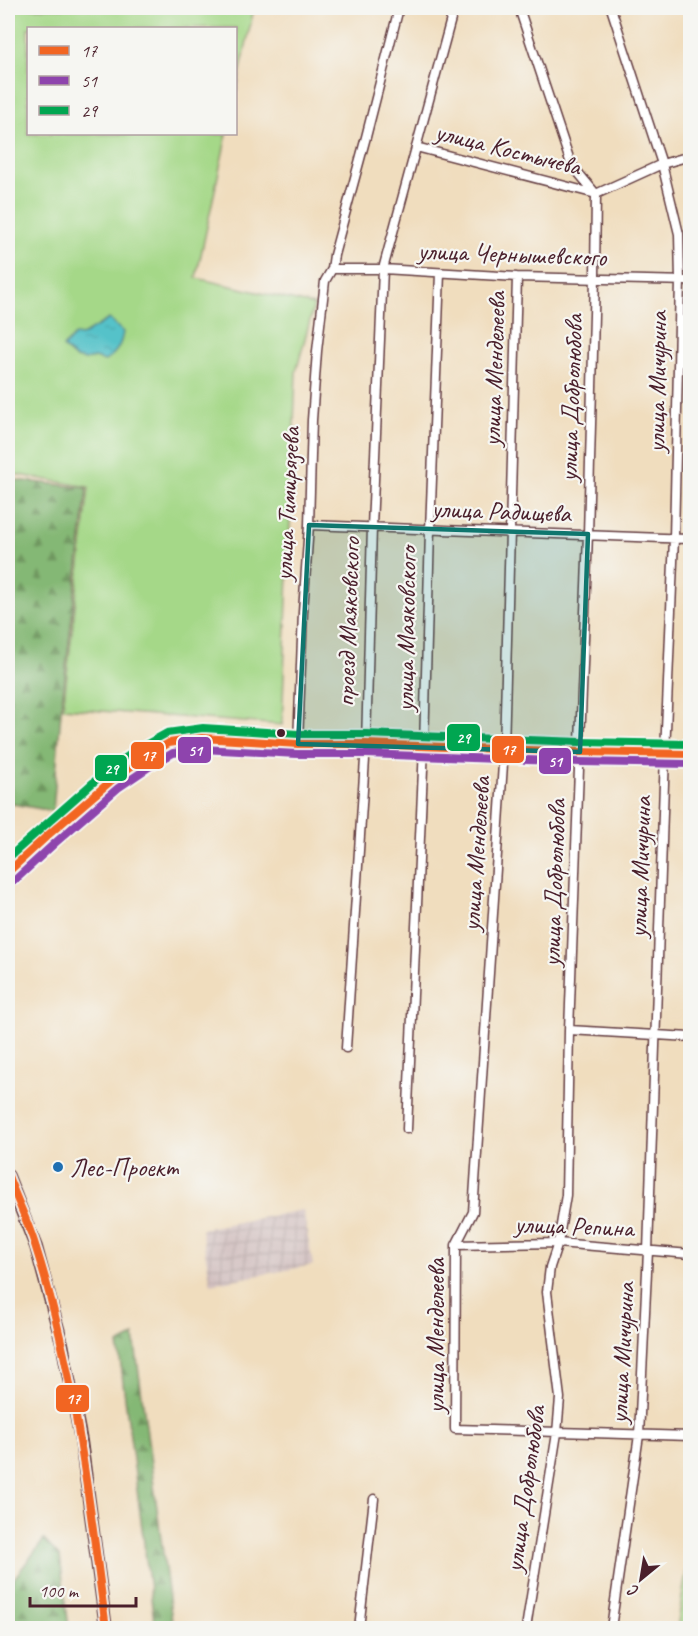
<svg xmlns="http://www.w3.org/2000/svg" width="698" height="1636" font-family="Caveat,sans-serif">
<defs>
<pattern id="industrial-grid" width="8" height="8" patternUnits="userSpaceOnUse" patternTransform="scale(1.5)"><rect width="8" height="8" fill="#d1bfbf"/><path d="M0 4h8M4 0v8" fill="none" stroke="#b5a4a4"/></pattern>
<pattern id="forest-firs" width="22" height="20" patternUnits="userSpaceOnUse" patternTransform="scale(1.5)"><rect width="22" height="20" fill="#84b874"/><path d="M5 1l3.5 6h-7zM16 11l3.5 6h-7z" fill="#6e955f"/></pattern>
<pattern id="water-ripples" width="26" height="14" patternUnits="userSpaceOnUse" patternTransform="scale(1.5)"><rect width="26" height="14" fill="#54c2c9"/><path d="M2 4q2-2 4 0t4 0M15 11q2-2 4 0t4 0" fill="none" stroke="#4ba6ad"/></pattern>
</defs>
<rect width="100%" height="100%" fill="#f6f6f2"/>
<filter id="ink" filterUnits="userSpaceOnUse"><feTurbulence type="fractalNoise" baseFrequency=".0167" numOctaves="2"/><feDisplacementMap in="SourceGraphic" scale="12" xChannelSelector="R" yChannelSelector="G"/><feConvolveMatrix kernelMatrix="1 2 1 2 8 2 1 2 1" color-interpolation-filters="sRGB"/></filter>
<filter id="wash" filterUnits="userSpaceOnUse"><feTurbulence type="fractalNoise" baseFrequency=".008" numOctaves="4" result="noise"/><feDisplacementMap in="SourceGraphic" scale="24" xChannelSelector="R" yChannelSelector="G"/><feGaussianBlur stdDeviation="1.35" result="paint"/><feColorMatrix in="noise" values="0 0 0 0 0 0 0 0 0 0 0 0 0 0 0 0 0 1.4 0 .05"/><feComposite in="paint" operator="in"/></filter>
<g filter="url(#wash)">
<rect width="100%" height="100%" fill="#f0ddbe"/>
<path fill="url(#industrial-grid)" d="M303 1210 313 1265 211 1284 201 1229Z"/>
<path fill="url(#forest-firs)" stroke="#676c50" stroke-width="1.5" d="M8 479 87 488 61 711 53 811 8 803Z
M134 1336 173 1628H155L118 1344Z
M44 1540 60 1557 69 1628H8V1586Z"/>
<path fill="#a5d888" stroke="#787c5a" stroke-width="1.5" d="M8 8H254L236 93V28H28V134H227L196 278 314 305 296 372 282 725 63 708 89 487 8 473Z
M690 1549V1628H677Z"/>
<path fill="url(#water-ripples)" stroke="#4f707a" stroke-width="1.5" d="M109 319 123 332C121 345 117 353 105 361L94 358 85 360 75 358 63 347 75 335 81 336Z"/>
</g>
<g filter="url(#ink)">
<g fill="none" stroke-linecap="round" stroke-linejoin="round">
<defs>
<path id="minor" d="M519 8 571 164 596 194 595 278 588 534 569 1030 566 1195 558 1243 550 1267 547 1292 560 1398 557 1433 526 1628
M611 8 662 164 679 234 680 281 674 538 665 754 648 1251 639 1435 611 1628
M416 147 596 194 662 164 690 156
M332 269H383L517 277 690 281
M517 277 504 749 473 1212 456 1245 455 1429 690 1436
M309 525 690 539
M298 744 303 612 309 525 312 420 317 351 325 281 332 269 334 255 366 137 399 8
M569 1030 690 1037
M346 1048 366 744 372 527 383 269 454 8
M407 1129 424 747 430 530 440 273
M456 1245 558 1243 690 1254
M359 1628 374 1499"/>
<path id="major" d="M8 872 48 835 112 780 143 758 169 743 202 738 298 744H366L580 752 690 754
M8 1176 36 1247 62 1343 81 1441 106 1628"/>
</defs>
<use href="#minor" stroke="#633c41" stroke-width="11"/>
<use href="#major" stroke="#633c41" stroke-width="14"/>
<use href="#minor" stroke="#fff" stroke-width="8"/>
<use href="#major" stroke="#fff" stroke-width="10"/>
<defs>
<path id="bus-1" d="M8 872 48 835 112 780 143 758 169 743 202 738 298 744H366L580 752 690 754
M8 1176C17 1200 29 1224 36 1248 75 1371 89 1500 106 1628"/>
<path id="bus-2" d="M15 880 55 843 118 788 149 767 173 753 202 749 297 754H366L580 762 690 764"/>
<path id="bus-3" d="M8 858 105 772 138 749 167 733 203 728 298 734H366L580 742 690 744"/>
</defs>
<use href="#bus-1" stroke="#f6f6f2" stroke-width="12"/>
<use href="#bus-2" stroke="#f6f6f2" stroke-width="12"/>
<use href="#bus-3" stroke="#f6f6f2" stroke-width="12"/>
<use href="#bus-1" stroke="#f26522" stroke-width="8"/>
<use href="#bus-2" stroke="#8e44ad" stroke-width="8"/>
<use href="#bus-3" stroke="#00a651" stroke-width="8"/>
</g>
</g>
<path fill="#0f766e" fill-opacity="0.2" stroke="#0f766e" stroke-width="4.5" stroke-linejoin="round" d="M309 525 588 534 580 752 298 744Z"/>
<circle fill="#4a1f2b" stroke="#f6f6f2" stroke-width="2" cx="281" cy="733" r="5"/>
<circle fill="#1f6fb2" stroke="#f6f6f2" stroke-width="2" cx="58" cy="1167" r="6"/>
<g text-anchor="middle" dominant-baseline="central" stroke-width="4.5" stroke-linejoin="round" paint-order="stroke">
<g font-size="26" fill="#4a1f2b" stroke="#f6f6f2">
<text transform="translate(508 149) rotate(14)">улица Костычева</text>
<text transform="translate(512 254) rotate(2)">улица Чернышевского</text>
<text transform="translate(494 369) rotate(-88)">улица Менделеева</text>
<text transform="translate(657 382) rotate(-89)">улица Мичурина</text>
<text transform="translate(571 398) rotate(-88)">улица Добролюбова</text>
<text transform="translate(287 504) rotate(-87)">улица Тимирязева</text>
<text transform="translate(501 511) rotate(2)">улица Радищева</text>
<text transform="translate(348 622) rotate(-88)">проезд Маяковского</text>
<text transform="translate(406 629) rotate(-89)">улица Маяковского</text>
<text transform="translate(476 854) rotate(-86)">улица Менделеева</text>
<text transform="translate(640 867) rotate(-88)">улица Мичурина</text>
<text transform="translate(554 883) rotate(-88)">улица Добролюбова</text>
<text transform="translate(574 1226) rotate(2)">улица Репина</text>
<text transform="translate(435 1336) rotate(-90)">улица Менделеева</text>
<text transform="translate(622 1353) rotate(-87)">улица Мичурина</text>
<text transform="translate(525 1489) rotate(-82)">улица Добролюбова</text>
</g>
<g font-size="26" fill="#4a1f2b" stroke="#f6f6f2" text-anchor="start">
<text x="70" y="1167">Лес-Проект</text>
</g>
</g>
<g stroke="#f6f6f2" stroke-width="2">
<rect x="446" y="723" width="35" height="29" rx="6" fill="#00a651"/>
<rect x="491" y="735" width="34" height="29" rx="6" fill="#f26522"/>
<rect x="177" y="736" width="35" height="28" rx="6" fill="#8e44ad"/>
<rect x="130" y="741" width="35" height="29" rx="6" fill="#f26522"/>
<rect x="538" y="747" width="34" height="28" rx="6" fill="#8e44ad"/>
<rect x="94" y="754" width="34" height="28" rx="6" fill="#00a651"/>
<rect x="55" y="1384" width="35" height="29" rx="6" fill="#f26522"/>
</g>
<g font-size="16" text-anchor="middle" font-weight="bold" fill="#fff">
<text x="463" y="743">29</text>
<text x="508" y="755">17</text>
<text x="195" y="756">51</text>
<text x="148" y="761">17</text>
<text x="555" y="767">51</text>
<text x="111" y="774">29</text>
<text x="73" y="1404">17</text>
</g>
<rect width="698" height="1636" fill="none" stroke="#f6f6f2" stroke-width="30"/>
<rect x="27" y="27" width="210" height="108" fill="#f6f6f2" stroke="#b1a0a2" stroke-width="1.5"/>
<rect x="39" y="46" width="30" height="9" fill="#f26522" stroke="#b1a0a2" stroke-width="1.5"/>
<text x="81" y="57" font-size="18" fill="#4a1f2b">17</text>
<rect x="39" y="76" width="30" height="9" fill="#8e44ad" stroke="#b1a0a2" stroke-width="1.5"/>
<text x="81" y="87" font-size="18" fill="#4a1f2b">51</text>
<rect x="39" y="106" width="30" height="9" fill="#00a651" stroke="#b1a0a2" stroke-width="1.5"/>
<text x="81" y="117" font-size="18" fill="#4a1f2b">29</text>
<g transform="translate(641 1579) rotate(210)" stroke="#f6f6f2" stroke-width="4.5" paint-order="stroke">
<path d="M0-4.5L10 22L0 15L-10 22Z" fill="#4a1f2b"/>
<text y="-9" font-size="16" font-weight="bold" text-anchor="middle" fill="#4a1f2b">С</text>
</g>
<path d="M30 1597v9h106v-9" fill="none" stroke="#4a1f2b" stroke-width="3"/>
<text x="39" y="1597" font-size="18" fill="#4a1f2b" stroke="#f6f6f2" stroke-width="4.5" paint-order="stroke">100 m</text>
</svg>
